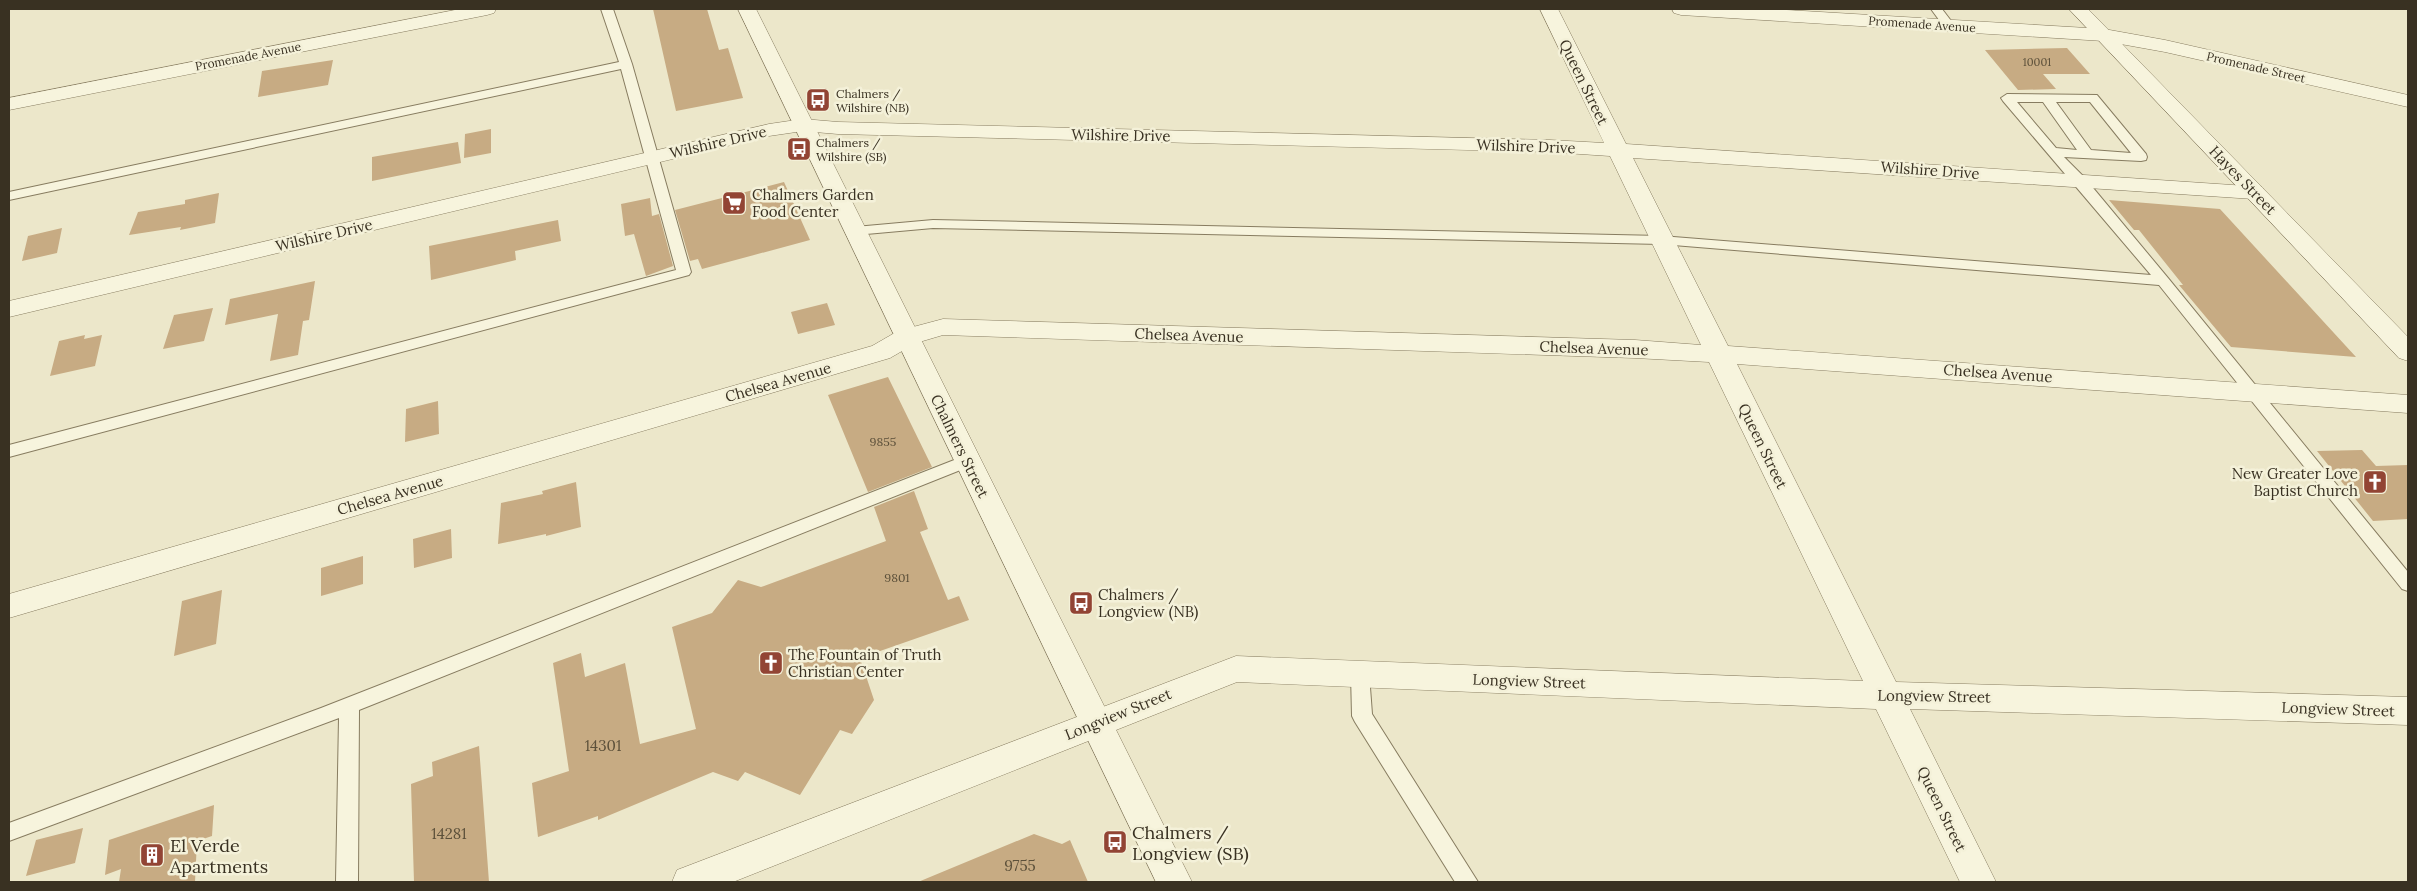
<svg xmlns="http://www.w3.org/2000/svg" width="2417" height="891" font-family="Lora,serif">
<rect width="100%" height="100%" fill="#ece7ca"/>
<path fill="#c7ab83" d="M653 9H707L719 50 728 48 743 98 676 111Z
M2067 48 2090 74H2043L2056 89 2018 90 1985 50Z
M333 60 328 85 258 97 262 71Z
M491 129V153L464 158 465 134Z
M458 142 461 163 372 181V157Z
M784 182 810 240 702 269 698 259 690 261 675 210Z
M219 193 215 223 180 230 181 227 129 235 138 212 185 204V200Z
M650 198 652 216 659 214 673 266 646 276 634 234 625 236 621 204Z
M2109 200 2220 209 2356 357 2231 347 2179 285H2183L2139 230H2134Z
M558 220 561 241 515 251 516 260 431 280 429 246Z
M62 228 57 253 22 261 28 236Z
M315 281 309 320 303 321 298 355 270 361 278 314 225 325 230 299Z
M827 303 835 325 798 334 791 312Z
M213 308 204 341 163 349 174 315Z
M85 335 84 339 102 335 95 366 50 376 59 341Z
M888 377 932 467 868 492 828 395Z
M438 401 439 434 405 442 406 409Z
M2362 450 2376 466 2408 465V519L2373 521 2317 451Z
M576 482 581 527 546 536V534L498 544 501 503 543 494 542 491Z
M914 491 928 529 920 532 948 600 959 596 969 620 860 658 874 700 852 734 840 730 800 795 745 772 738 781 713 772 598 820V816L538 837 532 783 569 771 553 663 581 653 585 677 625 663 640 744 696 729 672 627 712 613 738 580 761 587 886 541 874 507Z
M451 529 452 558 414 568 413 539Z
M363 556V584L321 596V568Z
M222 590 216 644 174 656 182 601Z
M479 746 489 882H414L411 784 433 776 432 762Z
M214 805 212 836 197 841 195 882H119L121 869 105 875 109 840Z
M83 828 75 863 26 876 36 840Z
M1034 834 1062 844 1070 840 1088 882H918Z"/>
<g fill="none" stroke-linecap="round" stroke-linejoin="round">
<defs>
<path id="service" d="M601 9H613L632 64 691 272 689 275 9 457V445L676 270 621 69 9 200V192L619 62Z
M1931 9H1942L1955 26 1953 28H1945Z
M2007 94 2097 95 2146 154 2147 157 2146 160 2141 161 2064 157 2084 177 2168 278 2408 572V591L2402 589 2159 285 1661 244 933 228 855 235 848 231 855 227 933 220 1661 236 2151 275 2003 101 2001 98ZM2017 102H2043L2077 150 2056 148ZM2056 102H2090L2131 153 2091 150Z
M967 455 973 457 975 461 973 465 359 710 358 882H336L339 718 9 841V823L321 708Z
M1360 666 1367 668 1369 674 1372 714 1478 882H1455L1355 722 1352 716 1351 674 1353 668Z"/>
<path id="minor" d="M460 9H496L494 13 487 15 9 110V98Z
M1540 9H1558L1626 144 2262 187 2265 192 2262 197 2254 199 1633 158 1728 346 2408 395V413L1737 364 1896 682 2408 697V725L1910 709 1996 882H1960L1876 709 1237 682 733 882H672L677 870 1236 656 1863 681 1709 362 1635 358 943 335 916 343 890 358 9 618V594L872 346 898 331 943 319 1635 340 1701 345 1610 156 1550 152 838 134 803 131 769 136 9 317V301L769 124 803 119 838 122 1550 140 1604 143Z
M1672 9H1770L2104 29 2165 40 2408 95V107L2165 52 2104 41 1681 15 1674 13Z"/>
<path id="tertiary" d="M738 9H756L1192 882H1156Z
M2069 9H2088L2408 337V361L2399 358Z"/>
</defs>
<use href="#service" stroke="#877c60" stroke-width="2"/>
<use href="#minor" stroke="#877c60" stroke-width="1"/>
<use href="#tertiary" stroke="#877c60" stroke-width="1"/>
<use href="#service" fill="#f7f4dd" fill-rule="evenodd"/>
<use href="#minor" fill="#f7f4dd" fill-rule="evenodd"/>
<use href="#tertiary" fill="#f7f4dd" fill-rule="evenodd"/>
</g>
<defs>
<symbol id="bus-square" viewBox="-11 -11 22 22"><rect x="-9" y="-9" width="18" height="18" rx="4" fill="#924434" stroke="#f4f1d9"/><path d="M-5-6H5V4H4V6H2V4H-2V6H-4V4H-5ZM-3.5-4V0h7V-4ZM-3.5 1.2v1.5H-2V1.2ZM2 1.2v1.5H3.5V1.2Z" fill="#fff"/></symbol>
<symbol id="supermarket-square" viewBox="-11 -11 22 22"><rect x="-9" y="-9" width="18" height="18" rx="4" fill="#924434" stroke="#f4f1d9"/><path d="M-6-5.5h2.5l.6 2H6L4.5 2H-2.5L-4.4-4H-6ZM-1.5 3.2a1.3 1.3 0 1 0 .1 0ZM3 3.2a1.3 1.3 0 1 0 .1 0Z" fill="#fff"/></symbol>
<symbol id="church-square" viewBox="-11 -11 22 22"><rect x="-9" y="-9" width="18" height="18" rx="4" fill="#924434" stroke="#f4f1d9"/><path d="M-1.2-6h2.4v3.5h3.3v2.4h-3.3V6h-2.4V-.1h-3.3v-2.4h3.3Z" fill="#fff"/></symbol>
<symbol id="building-square" viewBox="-11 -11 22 22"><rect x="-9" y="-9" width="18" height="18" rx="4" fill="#924434" stroke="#f4f1d9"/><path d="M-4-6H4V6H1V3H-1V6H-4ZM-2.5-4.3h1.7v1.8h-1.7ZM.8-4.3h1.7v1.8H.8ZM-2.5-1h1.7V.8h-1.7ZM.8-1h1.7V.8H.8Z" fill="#fff"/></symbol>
</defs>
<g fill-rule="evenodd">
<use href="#bus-square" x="804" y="86" width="28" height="28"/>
<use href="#bus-square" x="785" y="135" width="28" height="28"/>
<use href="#supermarket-square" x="720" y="189" width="28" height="28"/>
<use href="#church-square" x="2361" y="468" width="28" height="28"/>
<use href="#bus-square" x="1067" y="589" width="28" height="28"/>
<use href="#church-square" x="757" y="649" width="28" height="28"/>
<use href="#bus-square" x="1101" y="828" width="28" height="28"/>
<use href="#building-square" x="138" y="841" width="28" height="28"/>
</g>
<g text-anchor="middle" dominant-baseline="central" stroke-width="5" stroke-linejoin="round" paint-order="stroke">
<g font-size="11" fill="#5c503a">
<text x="2037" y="62">10001</text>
</g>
<g font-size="12" fill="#393122" stroke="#f4f1d9">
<text transform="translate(1922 24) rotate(4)">Promenade Avenue</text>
<text transform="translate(248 56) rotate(-11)">Promenade Avenue</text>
<text transform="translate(2256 67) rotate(13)">Promenade Street</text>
</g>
<g font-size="12" fill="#393122" stroke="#f4f1d9" text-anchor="start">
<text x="836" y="93">Chalmers /<tspan x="836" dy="14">Wilshire (NB)</tspan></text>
<text x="816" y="142">Chalmers /<tspan x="816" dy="14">Wilshire (SB)</tspan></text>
</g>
<g font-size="12" fill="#5c503a">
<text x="883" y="441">9855</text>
<text x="897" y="577">9801</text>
</g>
<g font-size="15" fill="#393122" stroke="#f4f1d9">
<text transform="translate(1584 82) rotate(64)">Queen Street</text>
<text transform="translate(1121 135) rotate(1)">Wilshire Drive</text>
<text transform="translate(718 142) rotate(-13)">Wilshire Drive</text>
<text transform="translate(1526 146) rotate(2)">Wilshire Drive</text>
<text transform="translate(1930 170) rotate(4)">Wilshire Drive</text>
<text transform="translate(2243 180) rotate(46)">Hayes Street</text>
<text transform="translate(324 235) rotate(-13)">Wilshire Drive</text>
<text transform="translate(1189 335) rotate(2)">Chelsea Avenue</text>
<text transform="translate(1594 348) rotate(2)">Chelsea Avenue</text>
<text transform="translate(1998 373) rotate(4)">Chelsea Avenue</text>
<text transform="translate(778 382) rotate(-16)">Chelsea Avenue</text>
<text transform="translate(960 446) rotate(64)">Chalmers Street</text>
<text transform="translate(1763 446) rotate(64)">Queen Street</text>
<text transform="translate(390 495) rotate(-16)">Chelsea Avenue</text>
<text transform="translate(1529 681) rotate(2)">Longview Street</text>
<text transform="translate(1934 696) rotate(1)">Longview Street</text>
<text transform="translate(2338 709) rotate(2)">Longview Street</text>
<text transform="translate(1118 714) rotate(-22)">Longview Street</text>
<text transform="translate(1942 809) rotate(64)">Queen Street</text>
</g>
<g font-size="15" fill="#393122" stroke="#f4f1d9" text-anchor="start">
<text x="752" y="194">Chalmers Garden<tspan x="752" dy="17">Food Center</tspan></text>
<text x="2358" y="473" text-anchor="end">New Greater Love<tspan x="2358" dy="17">Baptist Church</tspan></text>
<text x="1098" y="594">Chalmers /<tspan x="1098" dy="17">Longview (NB)</tspan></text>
<text x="788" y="654">The Fountain of Truth<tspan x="788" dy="17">Christian Center</tspan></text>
</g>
<g font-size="15" fill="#5c503a">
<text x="603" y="745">14301</text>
<text x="449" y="833">14281</text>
<text x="1020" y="865">9755</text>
</g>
<g font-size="18" fill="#393122" stroke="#f4f1d9" text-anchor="start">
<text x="1132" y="832">Chalmers /<tspan x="1132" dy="21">Longview (SB)</tspan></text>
<text x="170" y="845">El Verde<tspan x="170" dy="21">Apartments</tspan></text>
</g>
</g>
<rect width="2417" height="891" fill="none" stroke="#393122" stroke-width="20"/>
</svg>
